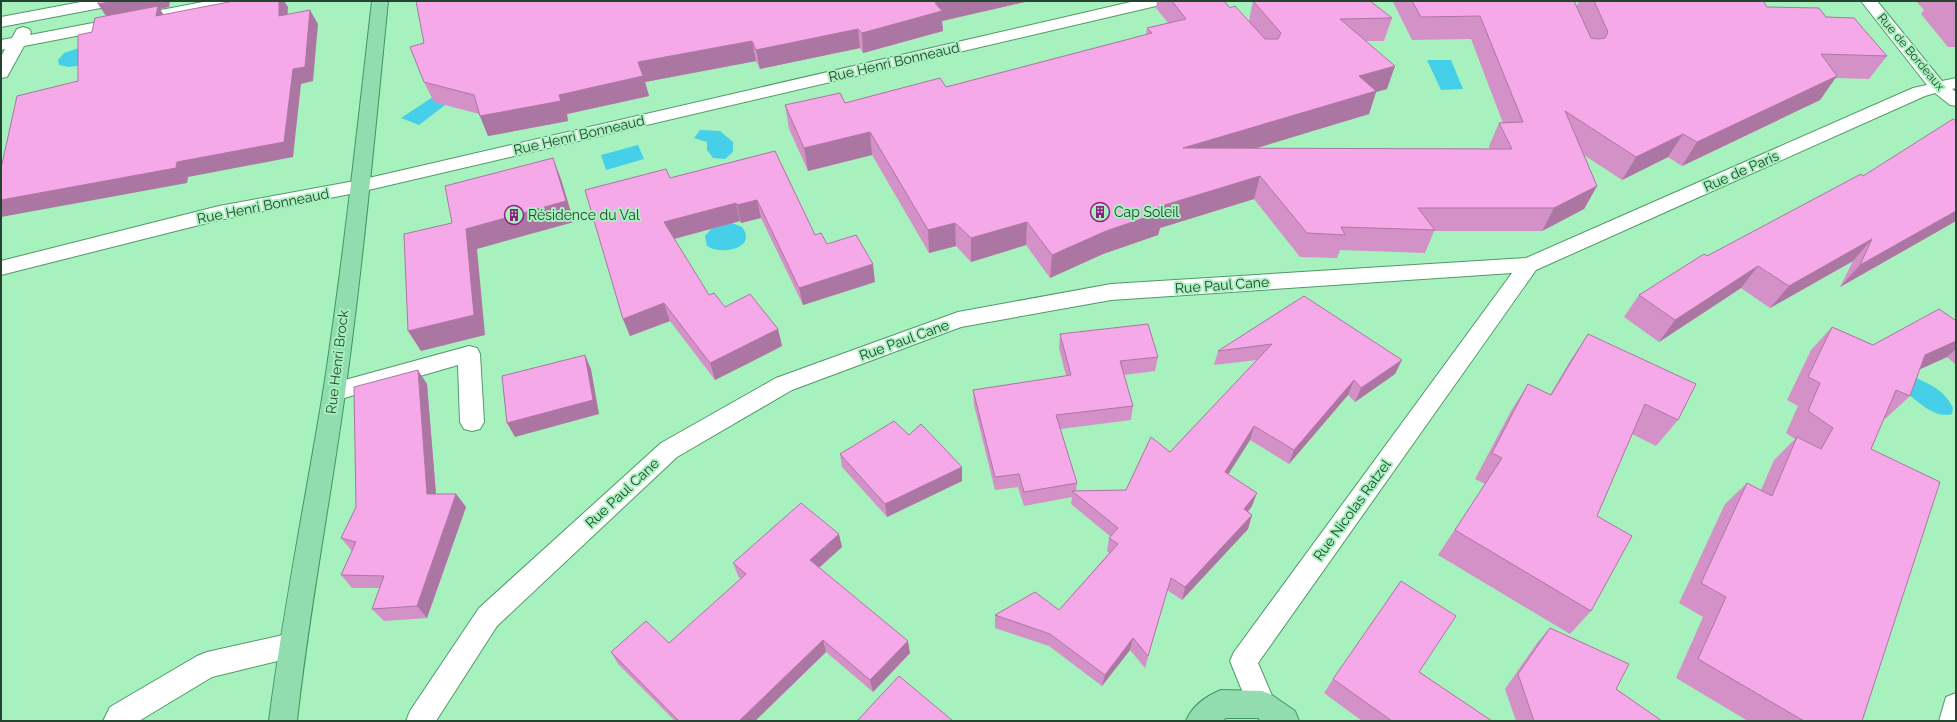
<svg xmlns="http://www.w3.org/2000/svg" width="1957" height="722" font-family="Raleway,sans-serif">
<rect width="100%" height="100%" fill="#a6f1bd"/>
<path fill="#46cfe9" d="M82 47 83 65 69 67 59 65 58 60 64 53Z
M1427 60H1451L1463 89 1441 90Z
M442 91 453 99 419 125 401 118Z
M700 130 720 131 733 142V152L725 159 713 158 707 150V142L694 138Z
M638 145 644 159 606 170 601 155Z
M725 223H732L742 227C758 248 722 256 707 246L705 236 712 228Z
M1910 376C1927 382 1945 390 1953 408L1952 414C1934 419 1918 401 1904 391Z"/>
<g fill="none" stroke-linecap="round" stroke-linejoin="round">
<defs>
<path id="minor" d="M86 1H119L117 4 111 6 1 27V17Z
M208 1H241L239 4 233 6 24 46 7 77 1 78V57L5 49 1 50V40L12 38 17 29 23 27 29 29 31 32 30 35Z
M1135 1H1164L1162 4 1156 6 360 192 219 220 1 275V261L219 206 360 180Z
M1861 1H1877L1942 81 1956 78V88L1952 89 1956 92V106L1950 105 1935 93 1925 96 1536 270 1258 663 1276 705 1272 715 1262 719 1252 715 1230 661 1234 652 1512 273 1111 300 961 327 792 390 677 457 497 626 436 721H406L410 711 479 608 661 443 776 378 958 312 1111 284 1526 258 1913 88 1927 85Z
M469 346 477 348 480 354 484 422 480 429 472 431 464 429 460 422 458 365 334 401 326 398 323 392 326 386 334 383Z
M292 633 302 637 305 646 302 655 212 677 139 721H103L110 707 197 656 207 652Z
M1956 693V721H1939L1946 697Z"/>
<path id="major" d="M372 1H388C375 132 363 263 345 393 330 502 309 611 297 721H269C283 611 305 502 323 393 343 263 357 132 372 1Z
M1221 690 1262 691 1272 695 1295 711 1299 721H1261L1258 718H1226L1222 721H1186C1192 706 1206 696 1221 690Z"/>
</defs>
<use href="#minor" stroke="#519969" stroke-width="2"/>
<use href="#major" stroke="#3c9860" stroke-width="2"/>
<use href="#minor" fill="#fff" fill-rule="evenodd"/>
<use href="#major" fill="#92ddaf" fill-rule="evenodd"/>
</g>
<path fill="#d491c8" d="M416 1H1029L942 21 943 31 863 53 860 48 760 69 756 61 645 82 649 96 567 114 568 121 488 136 479 114 434 102 424 82V43Z
M1157 1H1224L1230 8 1249 21 1253 1 1392 18 1384 41H1366L1387 89 1376 92 1369 114 1255 148 1490 149 1489 146 1499 123H1503L1471 39 1412 40 1393 2V1H1574L1577 6 1579 1H1763L1767 7 1826 17 1887 56 1869 79 1835 78 1820 100 1682 166 1668 157 1622 180 1584 155 1597 186 1584 209 1542 231H1434L1425 253 1340 250 1337 258 1300 257 1254 199 1160 228 1158 235 1103 254 1050 278 1026 245 971 262 956 246 929 253 872 155 808 171 789 129 785 105 845 103 946 87 1146 35 1147 28 1168 23 1156 8Z
M1916 1H1956V47H1948L1921 14 1924 10Z
M775 151 815 235 875 282 803 305 761 218 741 223 740 221 674 239 709 295 725 307 778 329 782 346 715 380 670 321 630 336 623 319 670 178Z
M1863 176 1956 221 1840 287 1853 261 1770 308 1741 288 1659 342 1624 317 1639 295 1707 256Z
M1304 296 1395 374 1355 402 1348 395 1289 464 1250 440 1228 474 1252 506 1248 512 1252 515 1248 529 1182 600 1167 590 1145 668 1130 650 1102 686 1049 646 995 628V615L1059 610 1109 553 1107 551 1109 538 1111 537 1071 504 1072 497 1024 506 1018 487 995 490 974 405 973 390 1066 376 1059 348 1060 334 1158 357 1155 371 1124 375 1133 406 1131 420 1060 429 1077 483 1076 491 1126 490 1170 452 1257 360 1214 365 1218 351Z
M1956 320V365L1947 357 1920 369 1910 396 1885 419 1884 418 1871 449 1862 721H1748L1676 678 1703 617 1679 603 1725 504 1747 483 1761 490 1774 460 1795 439 1786 433 1798 406 1787 400 1811 350 1832 327 1873 345Z
M1588 334 1678 420 1656 446 1632 434 1597 516 1591 611 1570 634 1438 555 1485 484 1475 479 1511 411 1528 384 1550 395 1570 361Z
M427 384 436 494H456L466 507 427 618 384 621 372 609 380 588H352L341 575 352 551 341 538Z
M909 435 962 467V481L887 517 842 467 840 454Z
M842 547 819 568 910 653 873 692 826 652 755 721H675L618 664 611 652 669 643 741 579 738 576 733 563Z
M1550 628 1616 689 1662 721H1516L1505 689 1537 643Z
M1419 672 1492 721H1362L1324 693 1333 679Z"/>
<path fill="#ac76a2" d="M115 1H170L169 7 160 9 167 20 108 19 98 4Z
M279 1H284L288 7 287 30 279 16Z
M945 1H1029L942 21 943 31 863 53 862 33 935 3Z
M310 10 318 24 313 81 301 84 293 157 188 177 187 183 1 217V200L177 162 293 69Z
M858 29 860 48 760 69 756 50Z
M752 41 756 61 645 82 649 96 567 114 568 121 488 136 480 116 559 95 638 62Z
M1395 66 1387 89 1376 92 1369 114 1178 172 1183 148 1359 76Z
M1837 76 1820 100 1682 166 1697 142Z
M870 132 872 155 808 171 804 148Z
M1683 134 1668 157 1622 180 1636 157Z
M553 158 561 179 574 222 477 249 485 335 421 351 408 331 466 229Z
M1260 176 1254 199 1160 228 1158 235 1103 254 1050 278 1052 255 1158 207Z
M1597 186 1584 209 1542 231 1554 208Z
M757 200 761 218 741 223 737 205Z
M736 203 740 221 670 240 664 222Z
M1956 211V221L1840 287 1860 265Z
M1027 222 1026 245 971 262V238Z
M955 223 956 246 929 253 928 230Z
M1872 239 1853 261 1770 308 1789 286Z
M873 264 875 282 803 305 799 288Z
M1758 266 1741 288 1659 342 1675 320Z
M664 303 670 321 630 336 623 319Z
M778 329 782 346 715 380 710 363Z
M1956 341V349L1947 357 1901 378 1925 355Z
M585 355 591 369 599 414 515 437 507 423Z
M1402 360 1395 374 1355 402 1361 388Z
M418 370 427 384 437 507 427 494Z
M1354 380 1348 395 1289 464 1294 450Z
M1254 426 1250 440 1221 486 1225 472Z
M962 467V481L887 517 885 504Z
M1257 493 1252 506 1239 522 1244 509Z
M456 494 466 507 427 618 417 606Z
M1252 515 1248 529 1182 600 1185 587Z
M839 534 842 547 813 573 810 560Z
M1133 638 1130 650 1102 686 1105 675Z
M823 640 826 652 755 721H739Z
M908 641 910 653 873 692 870 680Z"/>
<path fill="#f6a9e8" stroke="#ac76a2" d="M98 1H115L98 4Z
M234 1H279V16L310 10 305 67 293 69 284 142 177 162 176 168 1 200V165L2 164 17 96 78 81V35L92 32 95 18 158 6 156 16Z
M416 1H945L935 3 942 11 862 33 858 29 756 50 752 41 638 62 643 76 559 95 561 101 480 116 474 95 424 82 410 47 424 43Z
M1172 1H1224L1230 8 1235 6 1265 39H1278L1281 33 1253 1H1370L1392 18 1340 19 1395 66 1359 76 1376 91 1183 148 1512 149 1499 123 1523 122 1480 16 1421 17 1412 1H1574L1591 38 1598 39 1605 38 1608 32 1594 1H1763L1767 7 1819 8 1826 17 1854 18 1887 56 1821 54 1837 76 1697 142 1683 134 1636 157 1565 111 1597 186 1554 208H1418L1435 230 1341 227 1345 235 1307 233 1260 176 1158 207 1162 212 1106 231 1052 255 1027 222 971 238 955 223 928 230 870 132 804 148 785 105 840 93 845 103 940 78 946 87 1152 33 1147 28 1186 19Z
M1953 119 1956 121V211L1860 265 1872 239 1789 286 1758 266 1675 320 1639 295 1704 254 1707 256 1861 174 1863 176Z
M775 151 815 235 821 233 827 244 856 235 873 264 799 288 757 200 737 205 736 203 664 222 709 295 714 293 725 307 750 294 778 329 710 363 664 303 623 319 585 190 666 169 670 178Z
M553 158 566 201 466 229 474 315 408 331 404 234 452 223 445 186Z
M1304 296 1402 360 1361 388 1354 380 1294 450 1254 426 1225 472 1257 493 1244 509 1252 515 1185 587 1171 578 1148 656 1133 638 1105 675 1050 634 995 615 1035 592 1059 610 1118 544 1109 538 1118 528 1072 491 1126 490 1151 437 1170 452 1272 344 1218 351Z
M1939 309 1955 320H1956V341L1925 355 1910 396 1896 390 1871 449 1940 482 1862 721H1804L1698 659 1726 597 1701 583 1747 483 1772 496 1797 437 1821 449 1833 428 1808 411 1820 383 1808 377 1832 327 1873 345Z
M1148 324 1158 357 1120 361 1133 406 1056 415 1077 483 1024 492 1019 474 995 477 973 390 1071 375 1060 334Z
M1588 334 1696 384 1678 420 1645 404 1597 516 1632 536 1591 611 1455 530 1502 458 1492 453 1528 384 1551 395Z
M585 355 593 400 507 423 502 376Z
M418 370 427 494H456L417 606 372 609 384 576 341 575 356 542 341 538 356 507 354 387Z
M894 421 909 435 921 424 962 467 885 504 840 454Z
M801 503 839 534 810 560 908 641 870 680 823 640 739 721H679L611 652 646 621 669 643 746 574 733 563Z
M1401 581 1456 616 1419 672 1492 721H1392L1333 679Z
M1550 628 1629 664 1616 689 1662 721H1534L1518 674Z
M899 676 953 721H857Z"/>
<defs>
<symbol id="building-ring" viewBox="-11 -11 22 22"><circle r="9.5" fill="#a6f1bd" stroke="#902183" stroke-width="1.5"/><path d="M-4-6H4V6H1V3H-1V6H-4ZM-2.5-4.3h1.7v1.8h-1.7ZM.8-4.3h1.7v1.8H.8ZM-2.5-1h1.7V.8h-1.7ZM.8-1h1.7V.8H.8Z" fill="#902183"/></symbol>
</defs>
<g fill-rule="evenodd">
<use href="#building-ring" x="1089" y="201" width="22" height="22"/>
<use href="#building-ring" x="503" y="204" width="22" height="22"/>
</g>
<g text-anchor="middle" dominant-baseline="central" stroke-width="4" stroke-linejoin="round" paint-order="stroke">
<g font-size="12" fill="#25442f" stroke="#a6f1bd">
<text transform="translate(1911 52) rotate(50)">Rue de Bordeaux</text>
</g>
<g font-size="14" fill="#25442f" stroke="#a6f1bd">
<text transform="translate(894 62) rotate(-13)">Rue Henri Bonneaud</text>
<text transform="translate(579 135) rotate(-13)">Rue Henri Bonneaud</text>
<text transform="translate(1741 171) rotate(-24)">Rue de Paris</text>
<text transform="translate(263 206) rotate(-11)">Rue Henri Bonneaud</text>
<text transform="translate(1222 285) rotate(-4)">Rue Paul Cane</text>
<text transform="translate(904 340) rotate(-20)">Rue Paul Cane</text>
<text transform="translate(337 362) rotate(-83)">Rue Henri Brock</text>
<text transform="translate(622 493) rotate(-43)">Rue Paul Cane</text>
<text transform="translate(1352 510) rotate(-54)">Rue Nicolas Ratzel</text>
</g>
<g font-size="14" fill="#25442f" stroke="#a6f1bd" text-anchor="start">
<text x="1114" y="212">Cap Soleil</text>
<text x="528" y="215">Résidence du Val</text>
</g>
</g>
<rect width="1957" height="722" fill="none" stroke="#25442f" stroke-width="4"/>
</svg>
